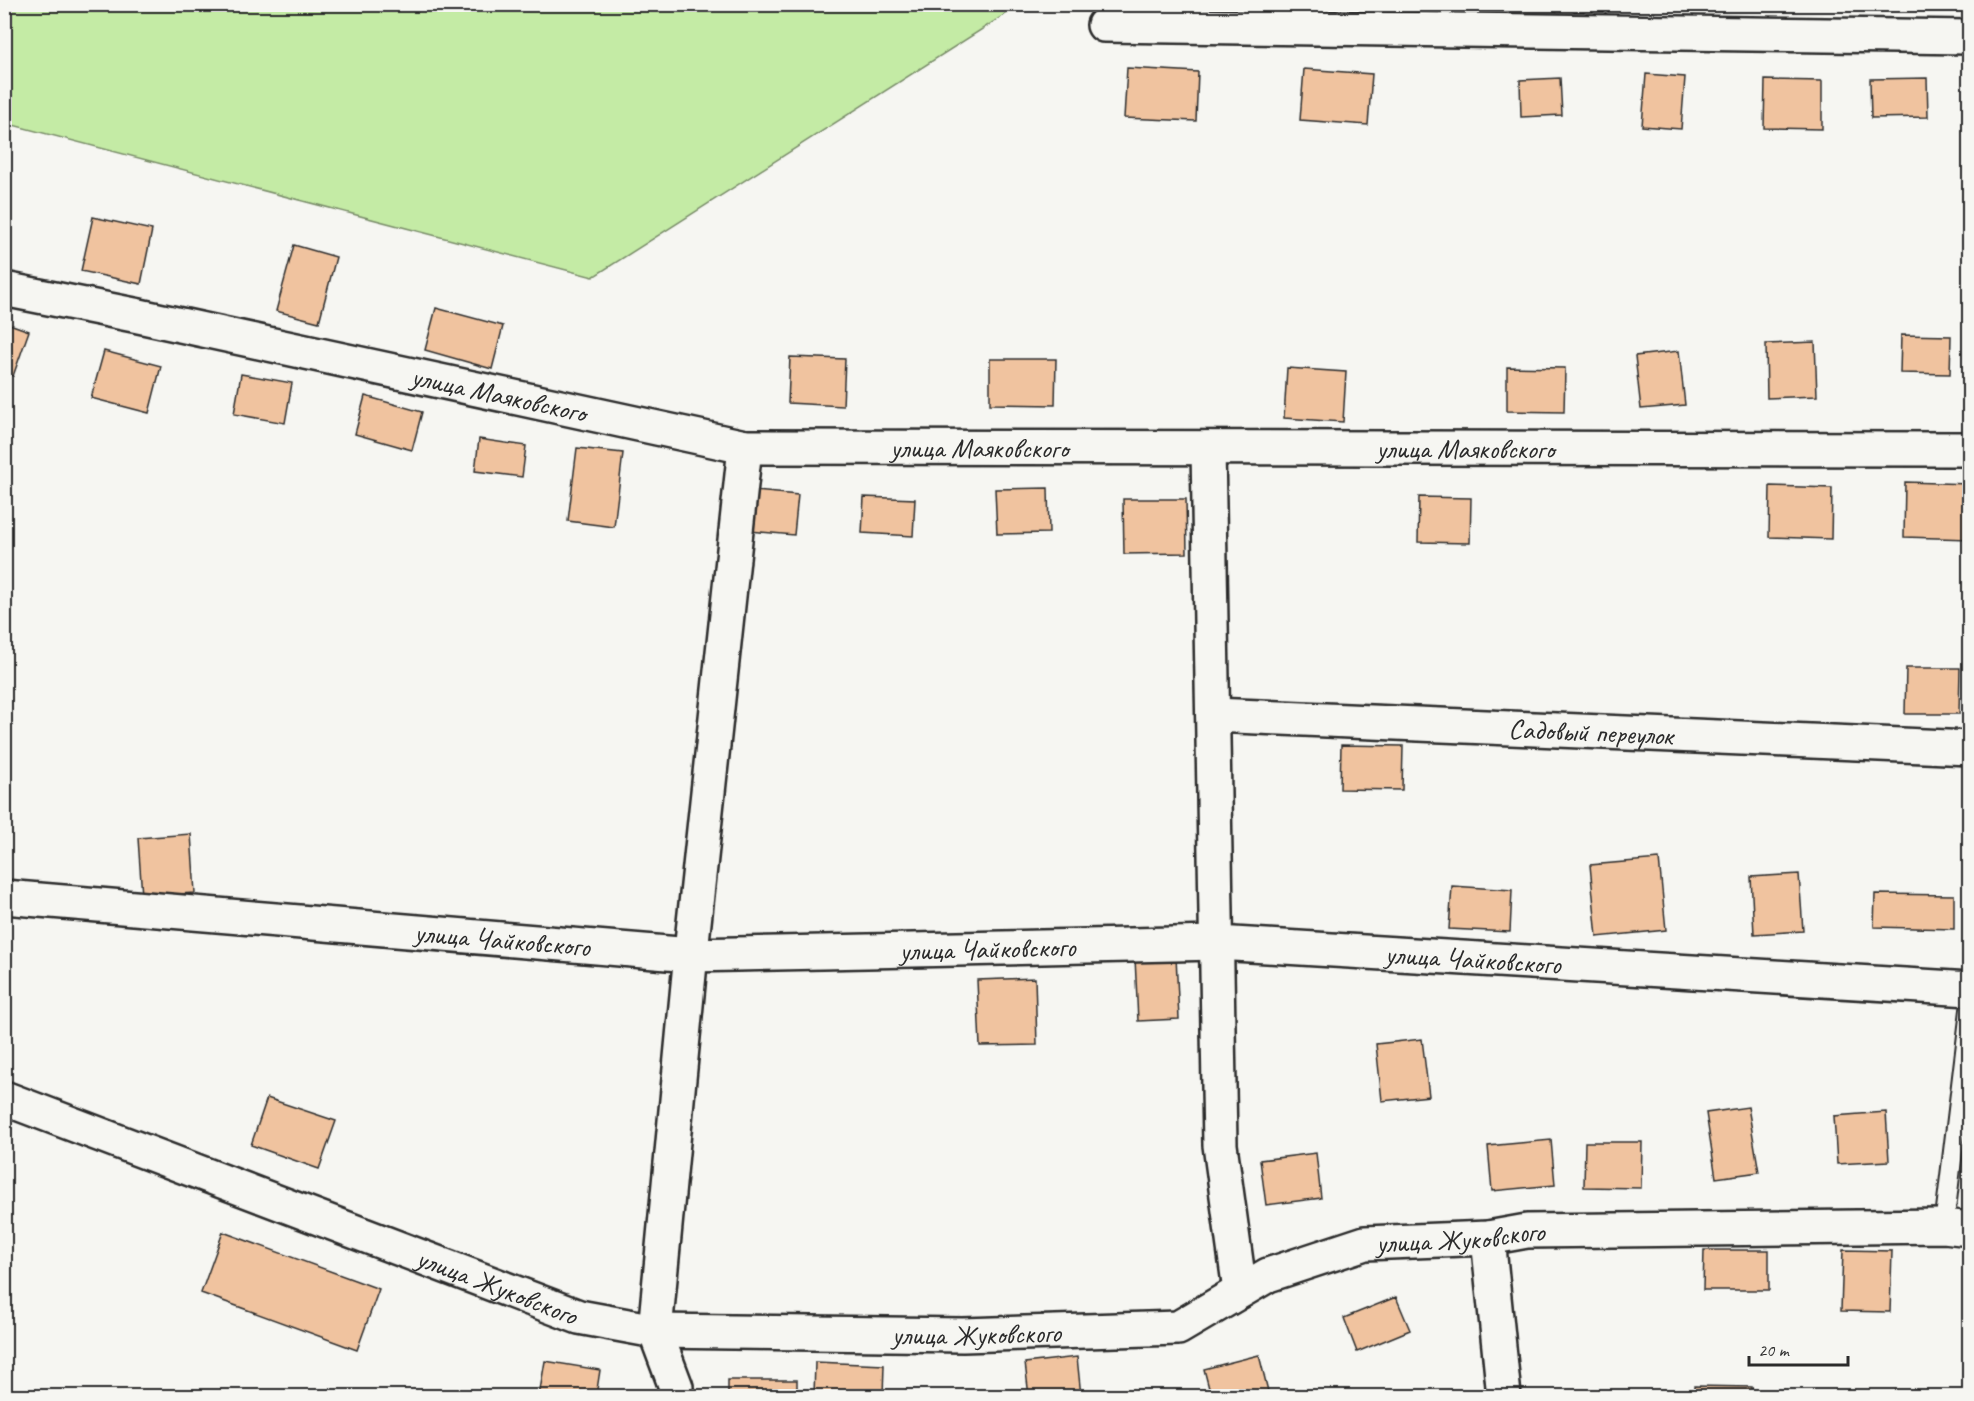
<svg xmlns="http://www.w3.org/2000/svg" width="1974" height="1401" font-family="Caveat,sans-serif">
<rect width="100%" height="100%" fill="#f6f6f2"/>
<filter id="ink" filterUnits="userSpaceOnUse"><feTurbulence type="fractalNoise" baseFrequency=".0167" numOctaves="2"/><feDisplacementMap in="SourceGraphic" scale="12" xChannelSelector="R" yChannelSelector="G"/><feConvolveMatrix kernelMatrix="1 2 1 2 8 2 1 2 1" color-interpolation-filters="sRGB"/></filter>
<g filter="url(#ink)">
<path fill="#c4eba5" stroke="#788b68" stroke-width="1.5" d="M4 5 5 4 1020 5 593 277 5 123Z"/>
<path fill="#f0c39f" stroke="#2b2b2b" stroke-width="1.5" d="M1127 68 1198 72 1196 121 1124 118Z
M1304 69 1372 74 1368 125 1300 120Z
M1646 74 1685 77 1681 129 1642 126Z
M1560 78 1562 115 1521 117 1520 80Z
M1927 78 1928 117 1871 118 1870 79Z
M1765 80 1822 81V129L1764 128Z
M93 217 152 230 141 284 81 271Z
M294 245 336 257 319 322 276 311Z
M436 308 503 326 492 369 425 350Z
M4 322 29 331 13 376 4 373Z
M1901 335 1951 336 1950 374 1900 373Z
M1815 342 1817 396 1767 398 1766 344Z
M104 351 161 366 149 413 91 398Z
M1679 351 1685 405 1641 409 1635 356Z
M790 357 845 359 843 406 788 403Z
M990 359H1056L1055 405 990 404Z
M1507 367 1565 368 1564 412 1507 411Z
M1287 368 1346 372 1343 422 1284 418Z
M241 374 292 383 285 423 234 414Z
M365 396 422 412 412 450 355 434Z
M479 439 526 446 522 477 475 471Z
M577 448 623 453 614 527 568 521Z
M1905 482 1970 484V539L1904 537Z
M1770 486 1832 488 1831 539 1769 537Z
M1048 488 1049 533 997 534 995 489Z
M754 491 798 495 794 535 750 531Z
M864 497 915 499 913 536 862 533Z
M1419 497 1471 498 1470 543 1418 542Z
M1123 499H1186L1187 553 1124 554Z
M1906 668H1960L1959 714H1905Z
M1341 745 1403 746 1402 790 1340 789Z
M191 834 195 893 142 896 138 838Z
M1659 859 1666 930 1597 937 1590 865Z
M1799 874 1803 931 1754 934 1751 877Z
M1452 886 1512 890 1510 932 1449 929Z
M1875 894 1954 895V929L1874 927Z
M1176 957 1179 1019 1138 1021 1135 958Z
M1035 978 1037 1045 980 1046 977 980Z
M1422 1039 1429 1096 1382 1101 1376 1044Z
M267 1098 336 1121 319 1169 251 1145Z
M1748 1107 1759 1172 1716 1178 1706 1113Z
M1886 1112 1889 1161 1837 1164 1834 1116Z
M1551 1140 1555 1185 1492 1191 1488 1146Z
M1585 1142H1642L1641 1188 1584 1187Z
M1316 1153 1321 1198 1266 1205 1260 1160Z
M223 1232 379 1289 357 1350 201 1293Z
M1704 1250H1769V1290H1703Z
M1843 1250 1892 1251 1890 1312 1841 1311Z
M1396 1297 1410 1330 1357 1352 1344 1318Z
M1259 1355 1269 1395 1211 1396 1204 1369Z
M1077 1357 1081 1396H1029L1025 1363Z
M545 1361 600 1370 596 1396H539Z
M815 1362 884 1365 883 1396H814Z
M728 1380H797V1396H728Z
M1694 1386 1752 1387V1396H1694Z"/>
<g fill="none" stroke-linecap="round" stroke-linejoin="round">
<defs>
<path id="service" d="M1944 1226 1970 1010"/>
<g id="minor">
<path d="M1104 25 1970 37"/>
<path id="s1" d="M4 289 139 316 745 447 1970 449"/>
<path d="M1208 448 1220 1145 1240 1291"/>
<path id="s2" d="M1213 715 1970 748"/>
<path id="s3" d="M4 897 691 955 1217 943 1970 989"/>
<path id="s4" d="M4 1098 579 1317 655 1331 963 1335 1178 1328 1268 1275 1365 1243 1488 1238 1527 1231 1944 1226 1970 1229"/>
<path d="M1488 1238 1504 1396"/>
<path d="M675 1396 676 1387 655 1331 693 932 745 447"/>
</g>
</defs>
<use href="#service" stroke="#2b2b2b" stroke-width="22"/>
<use href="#minor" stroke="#2b2b2b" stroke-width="38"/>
<use href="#service" stroke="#f6f6f2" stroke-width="18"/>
<use href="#minor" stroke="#f6f6f2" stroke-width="33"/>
</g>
</g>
<g text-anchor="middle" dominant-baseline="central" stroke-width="5" stroke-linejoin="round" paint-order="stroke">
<g font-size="28" fill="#2b2b2b" stroke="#f6f6f2">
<text stroke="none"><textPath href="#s1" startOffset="506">улица Маяковского</textPath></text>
<text stroke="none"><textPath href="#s1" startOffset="992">улица Маяковского</textPath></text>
<text stroke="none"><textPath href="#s1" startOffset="1478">улица Маяковского</textPath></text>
<text stroke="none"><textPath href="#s2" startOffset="378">Садовый переулок</textPath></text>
<text stroke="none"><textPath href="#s3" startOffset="500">улица Чайковского</textPath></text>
<text stroke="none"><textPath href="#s3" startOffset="986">улица Чайковского</textPath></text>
<text stroke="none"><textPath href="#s3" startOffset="1472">улица Чайковского</textPath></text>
<text stroke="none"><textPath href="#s4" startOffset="1518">улица Жуковского</textPath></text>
<text stroke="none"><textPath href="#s4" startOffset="528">улица Жуковского</textPath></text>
<text stroke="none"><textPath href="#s4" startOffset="1014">улица Жуковского</textPath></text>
</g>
</g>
<rect width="1974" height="1401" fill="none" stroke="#f6f6f2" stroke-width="24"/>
<rect x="12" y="12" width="1950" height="1377" fill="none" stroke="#2b2b2b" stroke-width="2" filter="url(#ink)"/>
<path d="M1749 1356v9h99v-9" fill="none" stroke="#2b2b2b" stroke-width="3"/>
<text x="1758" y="1356" font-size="18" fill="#2b2b2b" stroke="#f6f6f2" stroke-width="4.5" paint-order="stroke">20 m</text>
</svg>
